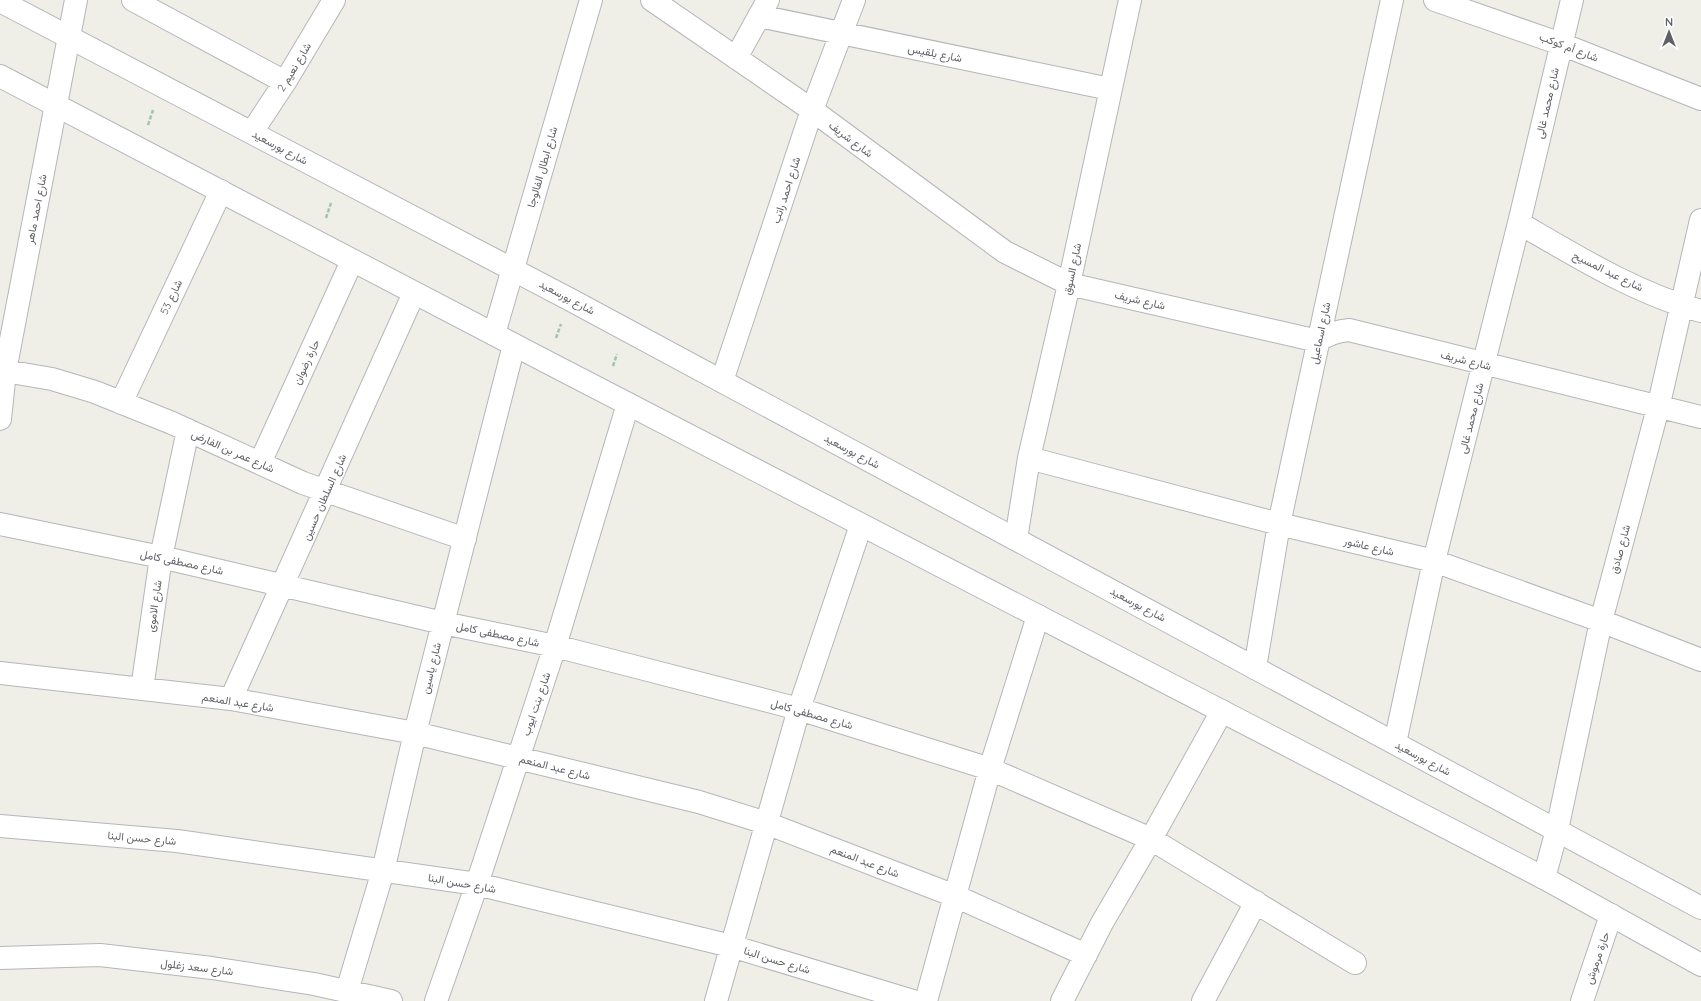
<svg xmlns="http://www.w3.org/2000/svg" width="1701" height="1001" font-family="Quicksand,Vazirmatn,sans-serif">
<rect width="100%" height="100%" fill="#efeee7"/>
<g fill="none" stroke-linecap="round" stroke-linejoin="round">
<defs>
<path id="street" d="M133 0 285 82
M652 0 812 110 1005 252 1069 284 1318 341C1328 334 1337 331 1349 330L1701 417
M1435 0 1561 44 1701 99
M759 16 1110 89
M736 58 768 0
M252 132 285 82 334 0
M1519 223C1576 256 1637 294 1701 311
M494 334 591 0
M0 370 52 379 95 392 172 423 303 483 465 539
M722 381 812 110 854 0
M121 403 221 191
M0 419 5 371 76 0
M1029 458 1279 524 1434 561 1601 621 1701 660
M260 463 352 261
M0 524 161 557 443 623 555 646 799 709 990 769 1151 839 1355 963
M1016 539 1029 458 1069 284 1130 0
M1255 668 1279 524 1392 0
M0 673 231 699 415 733 699 802 766 823 955 896 1086 955
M142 689 161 557 188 430
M231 699 414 293
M1395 743 1434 561 1519 223 1572 0
M0 826 177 841 477 884 731 946 913 1001
M1544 878 1557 830 1601 621 1658 408 1701 220
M0 958 100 955 212 968 314 984 391 1001
M347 991 383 871 415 733 514 345
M436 1001 477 884 555 646 628 404
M716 1001 799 709 861 525
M926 1001 990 769 1038 616
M1062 1001 1102 923 1151 839 1222 711
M1203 1001 1256 902
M1582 1001 1611 915"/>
<path id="secondary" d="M0 1 569 299 1701 908
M0 76 547 362 1544 878 1701 965"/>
</defs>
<use href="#street" stroke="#b4b6ba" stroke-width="24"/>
<use href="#secondary" stroke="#b5b8bd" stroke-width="24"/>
<path stroke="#a0c4af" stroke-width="2.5" stroke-dasharray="4 2" stroke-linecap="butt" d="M148 125 153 110
M326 218 331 203
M556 338 561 324
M613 366 617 354"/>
<use href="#street" stroke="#fff" stroke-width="22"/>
<use href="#secondary" stroke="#fff" stroke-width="22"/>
</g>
<g text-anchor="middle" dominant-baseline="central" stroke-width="3.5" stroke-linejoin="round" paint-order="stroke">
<g font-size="11" fill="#5e6166" stroke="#fff">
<text transform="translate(1569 47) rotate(21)">شارع أم كوكب</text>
<text transform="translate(935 53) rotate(11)">شارع بلقيس</text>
<text transform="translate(294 67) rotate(-59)">شارع نعيم 2</text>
<text transform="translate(1547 103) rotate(-77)">شارع محمد غالى</text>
<text transform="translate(851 139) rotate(37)">شارع شريف</text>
<text transform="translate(280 147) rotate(28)">شارع بورسعيد</text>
<text transform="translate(542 167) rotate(-74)">شارع ابطال الفالوجا</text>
<text transform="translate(786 190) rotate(-72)">شارع احمد راتب</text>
<text transform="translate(36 209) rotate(-79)">شارع احمد ماهر</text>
<text transform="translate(1072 269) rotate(-78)">شارع السوق</text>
<text transform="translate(1608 271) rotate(26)">شارع عبد المسيح</text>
<text transform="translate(171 297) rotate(-65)">شارع 53</text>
<text transform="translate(567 297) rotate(28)">شارع بورسعيد</text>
<text transform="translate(1140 300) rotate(13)">شارع شريف</text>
<text transform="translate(1320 333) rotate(-78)">شارع اسماعيل</text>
<text transform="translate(1466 360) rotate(14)">شارع شريف</text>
<text transform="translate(306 362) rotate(-65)">حارة رضوان</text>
<text transform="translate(1471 418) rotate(-76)">شارع محمد غالى</text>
<text transform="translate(233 451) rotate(24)">شارع عمر بن الفارض</text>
<text transform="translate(852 451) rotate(28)">شارع بورسعيد</text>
<text transform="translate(324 497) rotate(-66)">شارع السلطان حسين</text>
<text transform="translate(1369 546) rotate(13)">شارع عاشور</text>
<text transform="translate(1620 549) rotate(-75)">شارع صادق</text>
<text transform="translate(182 562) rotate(12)">شارع مصطفى كامل</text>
<text transform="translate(1138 604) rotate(28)">شارع بورسعيد</text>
<text transform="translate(154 606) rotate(-82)">شارع الاموى</text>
<text transform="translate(498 634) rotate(12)">شارع مصطفى كامل</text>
<text transform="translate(431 668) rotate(-76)">شارع ياسين</text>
<text transform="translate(238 702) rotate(9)">شارع عبد المنعم</text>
<text transform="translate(536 704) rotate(-71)">شارع بنت ايوب</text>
<text transform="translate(812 714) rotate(16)">شارع مصطفى كامل</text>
<text transform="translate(1423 758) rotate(28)">شارع بورسعيد</text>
<text transform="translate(555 767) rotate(14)">شارع عبد المنعم</text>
<text transform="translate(142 838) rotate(5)">شارع حسن البنا</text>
<text transform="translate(865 861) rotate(21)">شارع عبد المنعم</text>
<text transform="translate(462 883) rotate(10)">شارع حسن البنا</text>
<text transform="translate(1597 958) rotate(-71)">حارة مرموش</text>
<text transform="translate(777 960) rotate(17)">شارع حسن البنا</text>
<text transform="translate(197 967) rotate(7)">شارع سعد زغلول</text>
</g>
</g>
<g transform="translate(1669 32)" stroke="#ffffff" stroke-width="3" paint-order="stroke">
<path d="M0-3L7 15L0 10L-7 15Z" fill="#5e6166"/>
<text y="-6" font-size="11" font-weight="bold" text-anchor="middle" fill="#5e6166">N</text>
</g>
</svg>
